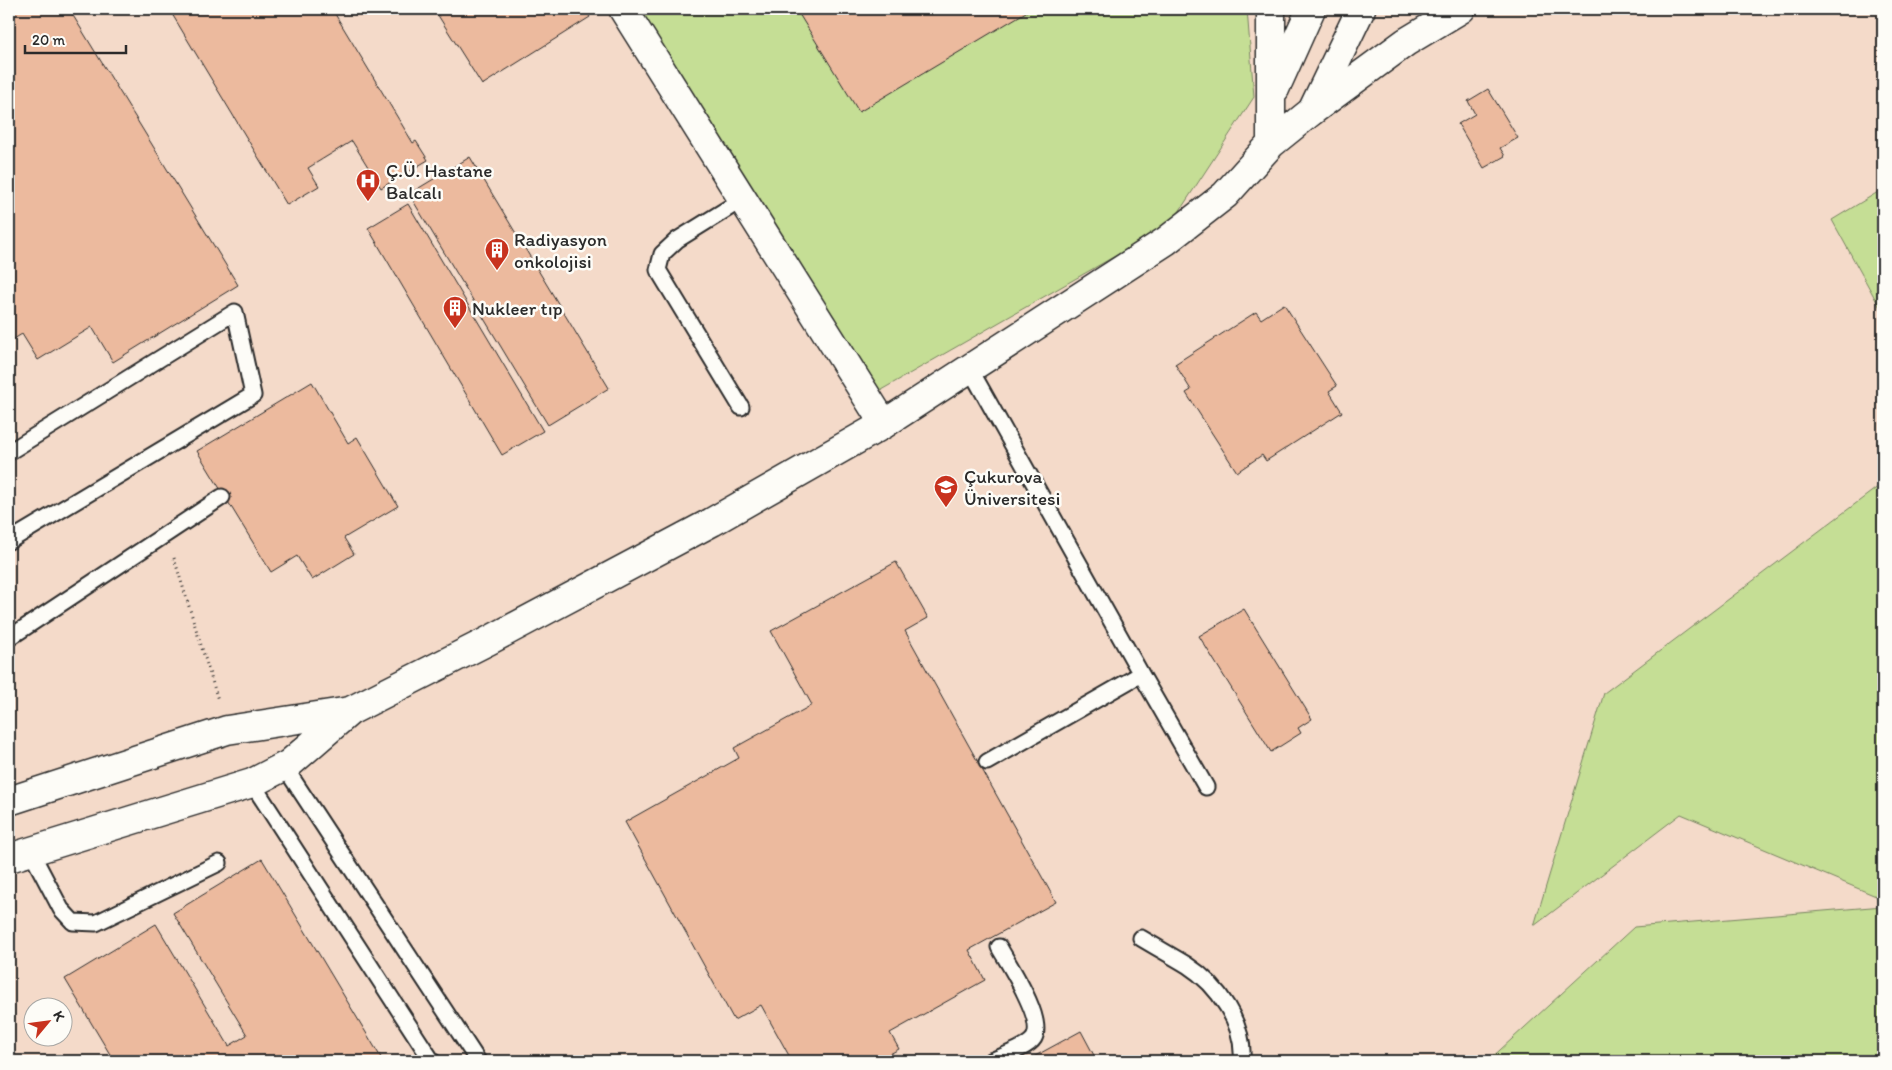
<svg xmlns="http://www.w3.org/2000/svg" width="1892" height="1070" font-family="Itim,sans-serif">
<rect width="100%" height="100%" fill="#f8e8dc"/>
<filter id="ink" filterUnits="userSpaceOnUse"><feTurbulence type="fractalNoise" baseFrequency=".02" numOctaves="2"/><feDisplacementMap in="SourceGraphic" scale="10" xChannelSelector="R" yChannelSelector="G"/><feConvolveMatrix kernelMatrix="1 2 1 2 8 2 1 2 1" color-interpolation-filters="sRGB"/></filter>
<g filter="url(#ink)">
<path fill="#f4dac9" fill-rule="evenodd" d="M9 9H1883V1061H9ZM32 1008H62V1038H32Z"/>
<path fill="#c5de95" stroke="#788460" d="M630 9H1247L1254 97 1171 224 874 394Z
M1883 189V313L1832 220Z
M1883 483V899L1681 814 1534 926 1604 693Z
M1883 906V1061H1488L1634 927Z"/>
<path fill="#ecba9e" stroke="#2b2b2b" d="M9 9H69L238 285 113 362 92 327 38 360 22 334 9 342Z
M169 9H332L413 143 416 141 428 160 381 188 352 141 308 168 319 186 287 205Z
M434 9H585L590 17 482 85Z
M796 9H1031L859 112Z
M1488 89 1518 138 1500 148 1505 156 1484 168 1458 124 1475 114 1468 101Z
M470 157 609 388 548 425 409 194Z
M408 204 543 431 502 455 368 228Z
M1284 304 1337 386 1329 391 1342 412 1266 461 1262 455 1237 472 1186 393 1191 390 1175 364 1256 312 1261 319Z
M312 382 348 443 357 437 398 506 344 538 354 554 312 580 297 556 271 572 197 451Z
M896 562 928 618 905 631 1056 902 969 950 985 980 890 1033 899 1049 877 1061H792L761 1005 734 1020 625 822 739 758 734 748 812 705 771 631Z
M1244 609 1312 719 1298 728 1301 733 1271 752 1199 636Z
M262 859 383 1061H114L65 979 156 924 229 1046 247 1035 173 913Z
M1081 1031 1097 1061H1026Z"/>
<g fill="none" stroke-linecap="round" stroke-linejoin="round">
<defs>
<path id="service" d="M970 369 1141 674 987 762
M741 407 658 270 662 254 677 240 743 199
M9 452 235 312 253 395 9 541
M9 638 222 497
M1141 674 1206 787
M284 766 478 1061
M252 783 432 1061
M31 852 61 909 73 922 96 923 219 863
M1141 938C1156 947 1172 956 1187 965 1218 985 1245 1024 1242 1061
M991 1061C1002 1056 1028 1048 1034 1038 1045 1019 1009 965 999 947"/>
<path id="minor" d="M623 9 884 424
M1312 111 1406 42 1461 9"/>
<path id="tertiary" d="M1271 9V144
M1275 89 1311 9
M9 801 227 730 350 711
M9 858 252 783 289 764 350 711 488 641 712 522 884 424 1166 241 1225 195 1271 144 1312 111 1361 9"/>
</defs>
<use href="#service" stroke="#2b2b2b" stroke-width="19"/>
<use href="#minor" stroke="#2b2b2b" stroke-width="31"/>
<use href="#tertiary" stroke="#2b2b2b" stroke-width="31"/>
<path stroke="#2b2b2b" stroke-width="3" stroke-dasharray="1 4" stroke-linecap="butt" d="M174 558 218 700"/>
<use href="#service" stroke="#fdfcf7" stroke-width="15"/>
<use href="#minor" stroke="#fdfcf7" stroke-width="28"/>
<use href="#tertiary" stroke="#fdfcf7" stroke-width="28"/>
</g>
</g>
<defs>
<symbol id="hospital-pin" viewBox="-11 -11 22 30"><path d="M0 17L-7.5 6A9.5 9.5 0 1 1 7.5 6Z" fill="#c8321e" stroke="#fdfcf7"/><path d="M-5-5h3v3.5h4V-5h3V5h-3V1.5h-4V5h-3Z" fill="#fff"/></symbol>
<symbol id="building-pin" viewBox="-11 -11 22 30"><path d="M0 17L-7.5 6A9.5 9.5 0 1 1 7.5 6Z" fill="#c8321e" stroke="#fdfcf7"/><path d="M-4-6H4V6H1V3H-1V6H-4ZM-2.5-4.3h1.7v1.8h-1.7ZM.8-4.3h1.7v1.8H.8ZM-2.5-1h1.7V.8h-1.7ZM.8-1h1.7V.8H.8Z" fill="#fff"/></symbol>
<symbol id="university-pin" viewBox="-11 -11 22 30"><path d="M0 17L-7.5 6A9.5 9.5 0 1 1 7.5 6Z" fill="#c8321e" stroke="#fdfcf7"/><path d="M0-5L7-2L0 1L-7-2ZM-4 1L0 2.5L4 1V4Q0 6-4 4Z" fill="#fff"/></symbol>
</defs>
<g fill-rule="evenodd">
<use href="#hospital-pin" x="354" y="167" width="28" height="38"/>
<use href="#building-pin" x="483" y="236" width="28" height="38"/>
<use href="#building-pin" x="441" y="294" width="28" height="38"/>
<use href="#university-pin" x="932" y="473" width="28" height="38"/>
</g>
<g text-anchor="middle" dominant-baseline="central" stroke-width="5" stroke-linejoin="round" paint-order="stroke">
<g font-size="19" fill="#2b2b2b" stroke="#fdfcf7" text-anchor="start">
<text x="386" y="170">Ç.Ü. Hastane<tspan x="386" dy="22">Balcalı</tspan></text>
<text x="514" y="239">Radiyasyon<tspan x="514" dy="22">onkolojisi</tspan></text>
<text x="472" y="308">Nukleer tıp</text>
<text x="964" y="476">Çukurova<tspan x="964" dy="22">Üniversitesi</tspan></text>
</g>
</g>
<rect width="1892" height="1070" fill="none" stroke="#fdfcf7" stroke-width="30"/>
<rect x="15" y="15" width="1862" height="1040" fill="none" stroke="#2b2b2b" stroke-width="2" filter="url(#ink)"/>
<g transform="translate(48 1022) rotate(61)"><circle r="24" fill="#fdfcf7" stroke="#a9a8a5"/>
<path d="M0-4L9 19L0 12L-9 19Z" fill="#c8321e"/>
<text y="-8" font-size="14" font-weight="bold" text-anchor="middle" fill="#2b2b2b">K</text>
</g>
<path d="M25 45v8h101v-8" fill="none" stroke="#2b2b2b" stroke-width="2.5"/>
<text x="32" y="45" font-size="15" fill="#2b2b2b" stroke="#fdfcf7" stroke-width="4" paint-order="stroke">20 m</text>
</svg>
